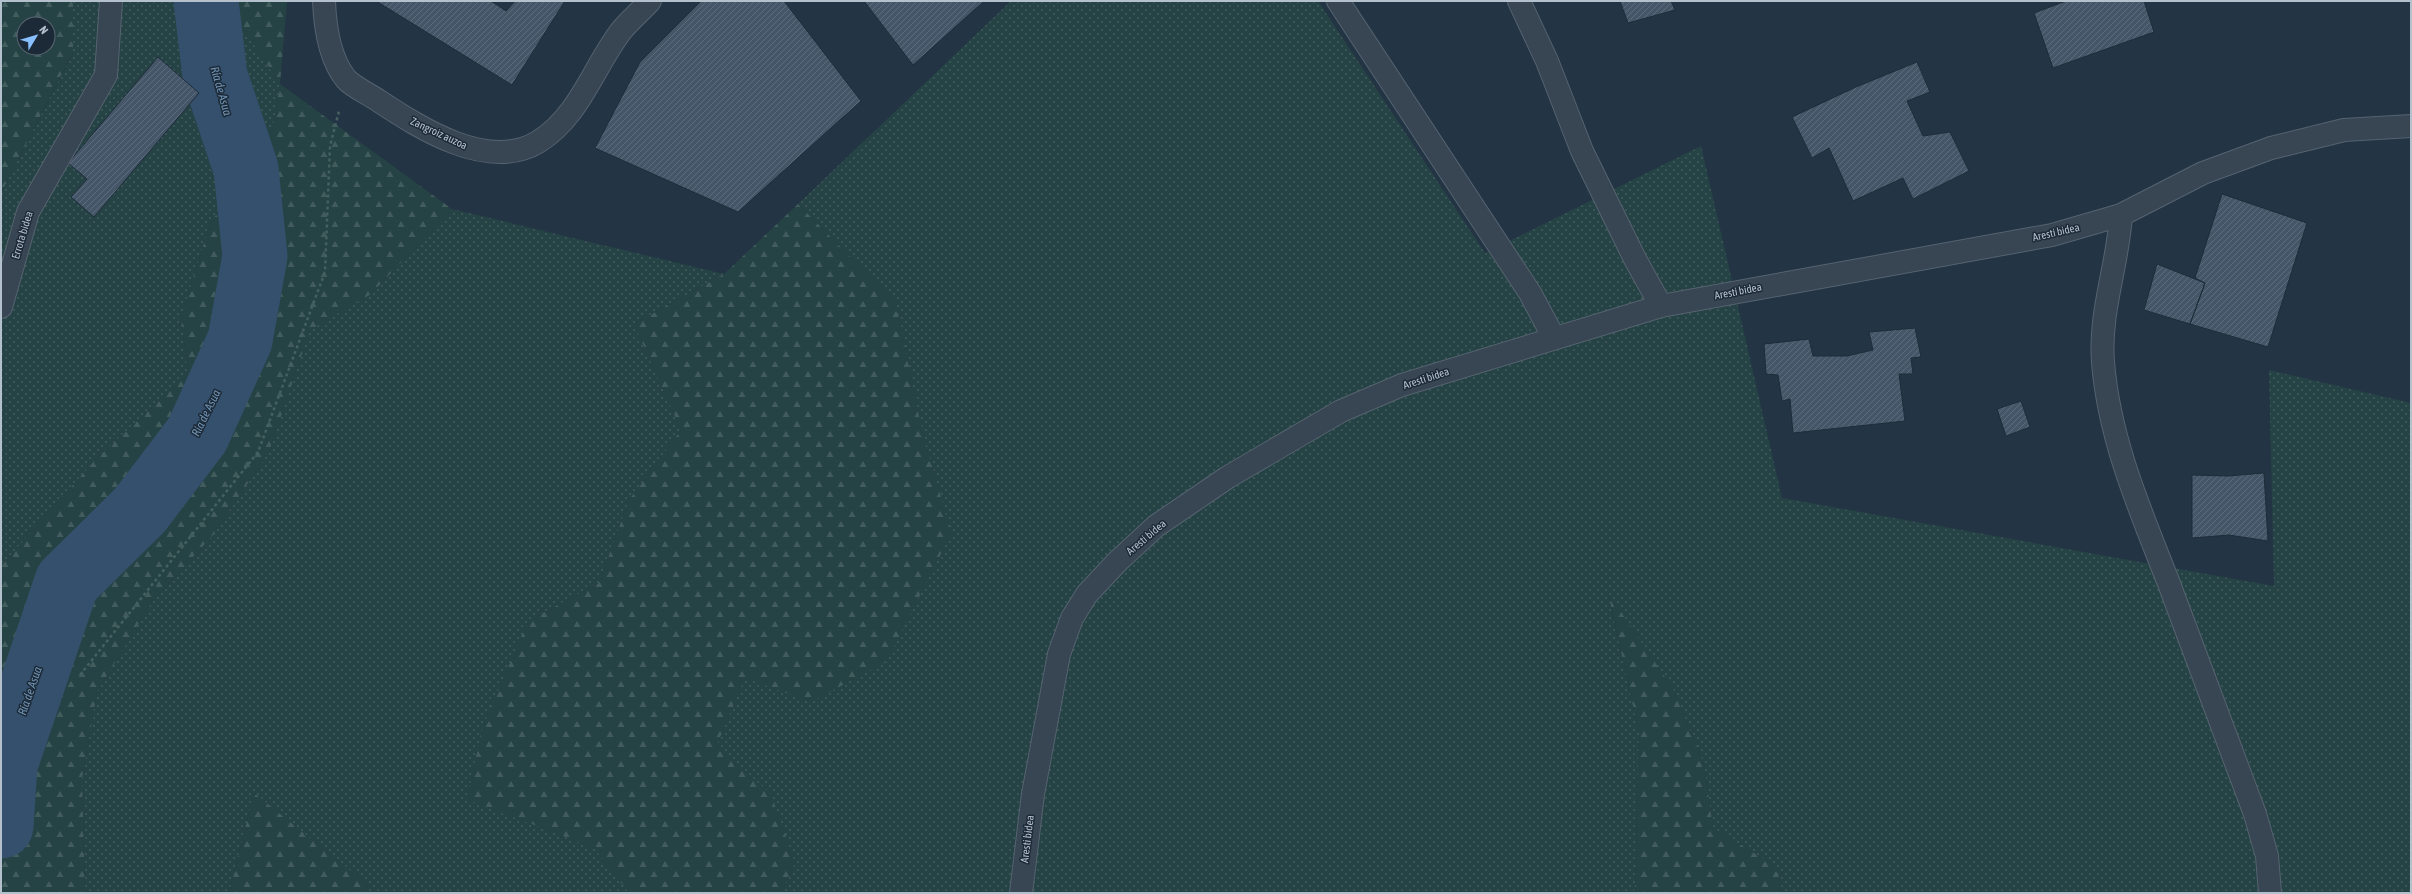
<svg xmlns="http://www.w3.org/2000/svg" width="2412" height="894" font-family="'Asap Condensed',sans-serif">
<defs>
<pattern id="grass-dots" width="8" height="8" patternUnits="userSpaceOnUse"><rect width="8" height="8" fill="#254344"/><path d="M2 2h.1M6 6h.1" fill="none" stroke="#425c5e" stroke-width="1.8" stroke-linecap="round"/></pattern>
<pattern id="forest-firs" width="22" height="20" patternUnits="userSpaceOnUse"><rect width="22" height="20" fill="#254344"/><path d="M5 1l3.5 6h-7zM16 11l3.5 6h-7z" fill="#425c5e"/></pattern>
<pattern id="building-hatch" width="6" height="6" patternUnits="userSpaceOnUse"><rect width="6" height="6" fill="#445668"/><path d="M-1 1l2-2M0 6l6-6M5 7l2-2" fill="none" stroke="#5d6c7c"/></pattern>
</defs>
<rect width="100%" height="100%" fill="#233444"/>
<path fill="url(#grass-dots)" d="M73 1H232L235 16 280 84 273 128 210 224 181 317 188 374 97 458 1 566V193L73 53Z
M1011 1H1318L1485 253 1701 146 1782 498 2274 586 2269 370 2411 403V893H1782L1777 867 1713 828 1704 764 1673 689 1608 594 1639 733 1635 889 1632 893H781L795 863 716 747 745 677 811 702 919 416 896 303 798 204Z
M452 209 724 274 634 324 681 430 629 500 599 583 528 621 467 799 594 848 629 893H369L367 884 254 793 229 893H85L82 779 97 692 152 602 212 536 269 452 309 330 371 294Z"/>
<path fill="url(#forest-firs)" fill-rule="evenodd" d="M1 1H73V52L1 193ZM24 24H48V48H24Z
M232 1H287L280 84 452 209 371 294 310 330 269 452 212 536 152 602 97 692 82 779 85 893H1V566L97 458 188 374 181 317 210 224 273 128 280 84 235 16Z
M798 204 896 303 919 416 951 534 886 662 811 702 745 678 716 747 771 794 795 863 781 893H629L594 848 467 799 482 728 528 621 599 583 629 500 681 430 634 324 724 274Z
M1608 593 1673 689 1704 764 1713 828 1777 867 1782 893H1632L1635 889 1639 733Z
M254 793 367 884 369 893H229Z"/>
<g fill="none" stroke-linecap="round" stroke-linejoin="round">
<path stroke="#35506c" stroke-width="65" d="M1 826 5 765 67 582 140 510 197 435 240 340 255 256 246 169 215 76 206 1"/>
</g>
<path fill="url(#building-hatch)" stroke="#1f2c3a" d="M376 1H491L506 11 515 1H565L512 85Z
M701 1H784L861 101 738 212 595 148 640 62Z
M864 1H983V2L913 65Z
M1620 1H1671L1675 10 1628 23Z
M2066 1H2144L2154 32 2053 68 2034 13Z
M158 57 199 93 94 217 71 197 87 179 68 163Z
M1917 62 1930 92 1907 101 1923 136 1950 132 1969 171 1913 199 1903 178 1853 201 1829 148 1812 158 1792 117 1856 87Z
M2222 194 2307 223 2268 347 2190 324 2205 283 2195 278Z
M2157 264 2205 283 2190 324 2144 310Z
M1915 328 1921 357 1911 358 1913 374H1899L1905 421 1793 433 1790 399 1782 401 1778 375 1766 374 1764 344 1809 339 1813 356H1847L1873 350 1869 332Z
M2021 401 2030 427 2006 436 1997 409Z
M2264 473 2268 541 2229 535 2192 538V475L2228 476Z"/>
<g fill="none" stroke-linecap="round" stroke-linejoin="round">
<defs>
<path id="minor" d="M324 1C325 27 329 58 346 79 353 87 369 94 379 101 420 128 488 172 538 142 579 117 593 68 621 31 629 21 641 11 650 1
M1338 1 1530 293 1554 338
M1519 1 1547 61 1582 151 1635 259 1661 306
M2121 215C2118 265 2099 312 2103 362 2109 439 2140 510 2168 581 2197 659 2226 736 2255 814L2267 856 2270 893
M1 307 28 212 106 75 111 1
M1021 893 1033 794 1059 654 1072 618 1087 594 1118 561 1156 526 1228 477 1341 411 1402 385 1661 306 2052 235 2121 215 2203 173 2271 148 2344 130 2411 126"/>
</defs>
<use href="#minor" stroke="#566370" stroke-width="24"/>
<path stroke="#446061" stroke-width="2.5" stroke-dasharray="3 3" stroke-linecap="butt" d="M80 675 258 452 325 272 330 146 339 111"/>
<use href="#minor" stroke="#384553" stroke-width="22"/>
</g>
<g text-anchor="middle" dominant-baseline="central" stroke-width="3" stroke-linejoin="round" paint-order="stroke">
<g font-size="11" fill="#b5c0cd" stroke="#1c2a38">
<text transform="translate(439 133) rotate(25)">Zangroiz auzoa</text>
<text transform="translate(2056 232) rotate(-13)">Aresti bidea</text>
<text transform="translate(22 235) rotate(-73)">Errota bidea</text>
<text transform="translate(1738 291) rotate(-11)">Aresti bidea</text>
<text transform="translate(1426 378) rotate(-18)">Aresti bidea</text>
<text transform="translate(1146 537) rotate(-40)">Aresti bidea</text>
<text transform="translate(1027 839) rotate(-83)">Aresti bidea</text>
</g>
<g font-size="12" font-style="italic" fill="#7193b3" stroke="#1c2a38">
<text transform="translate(221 91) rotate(74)">Ría de Asua</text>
<text transform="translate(206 413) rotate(-64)">Ría de Asua</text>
<text transform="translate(30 691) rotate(-71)">Ría de Asua</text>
</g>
</g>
<rect width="2412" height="894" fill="none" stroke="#b5c0cd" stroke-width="4"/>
<g transform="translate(36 36) rotate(52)"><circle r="19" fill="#1c2a38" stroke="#596674"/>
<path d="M0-3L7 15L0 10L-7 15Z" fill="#88bfff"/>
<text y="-6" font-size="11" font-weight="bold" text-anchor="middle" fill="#b5c0cd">N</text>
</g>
</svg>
